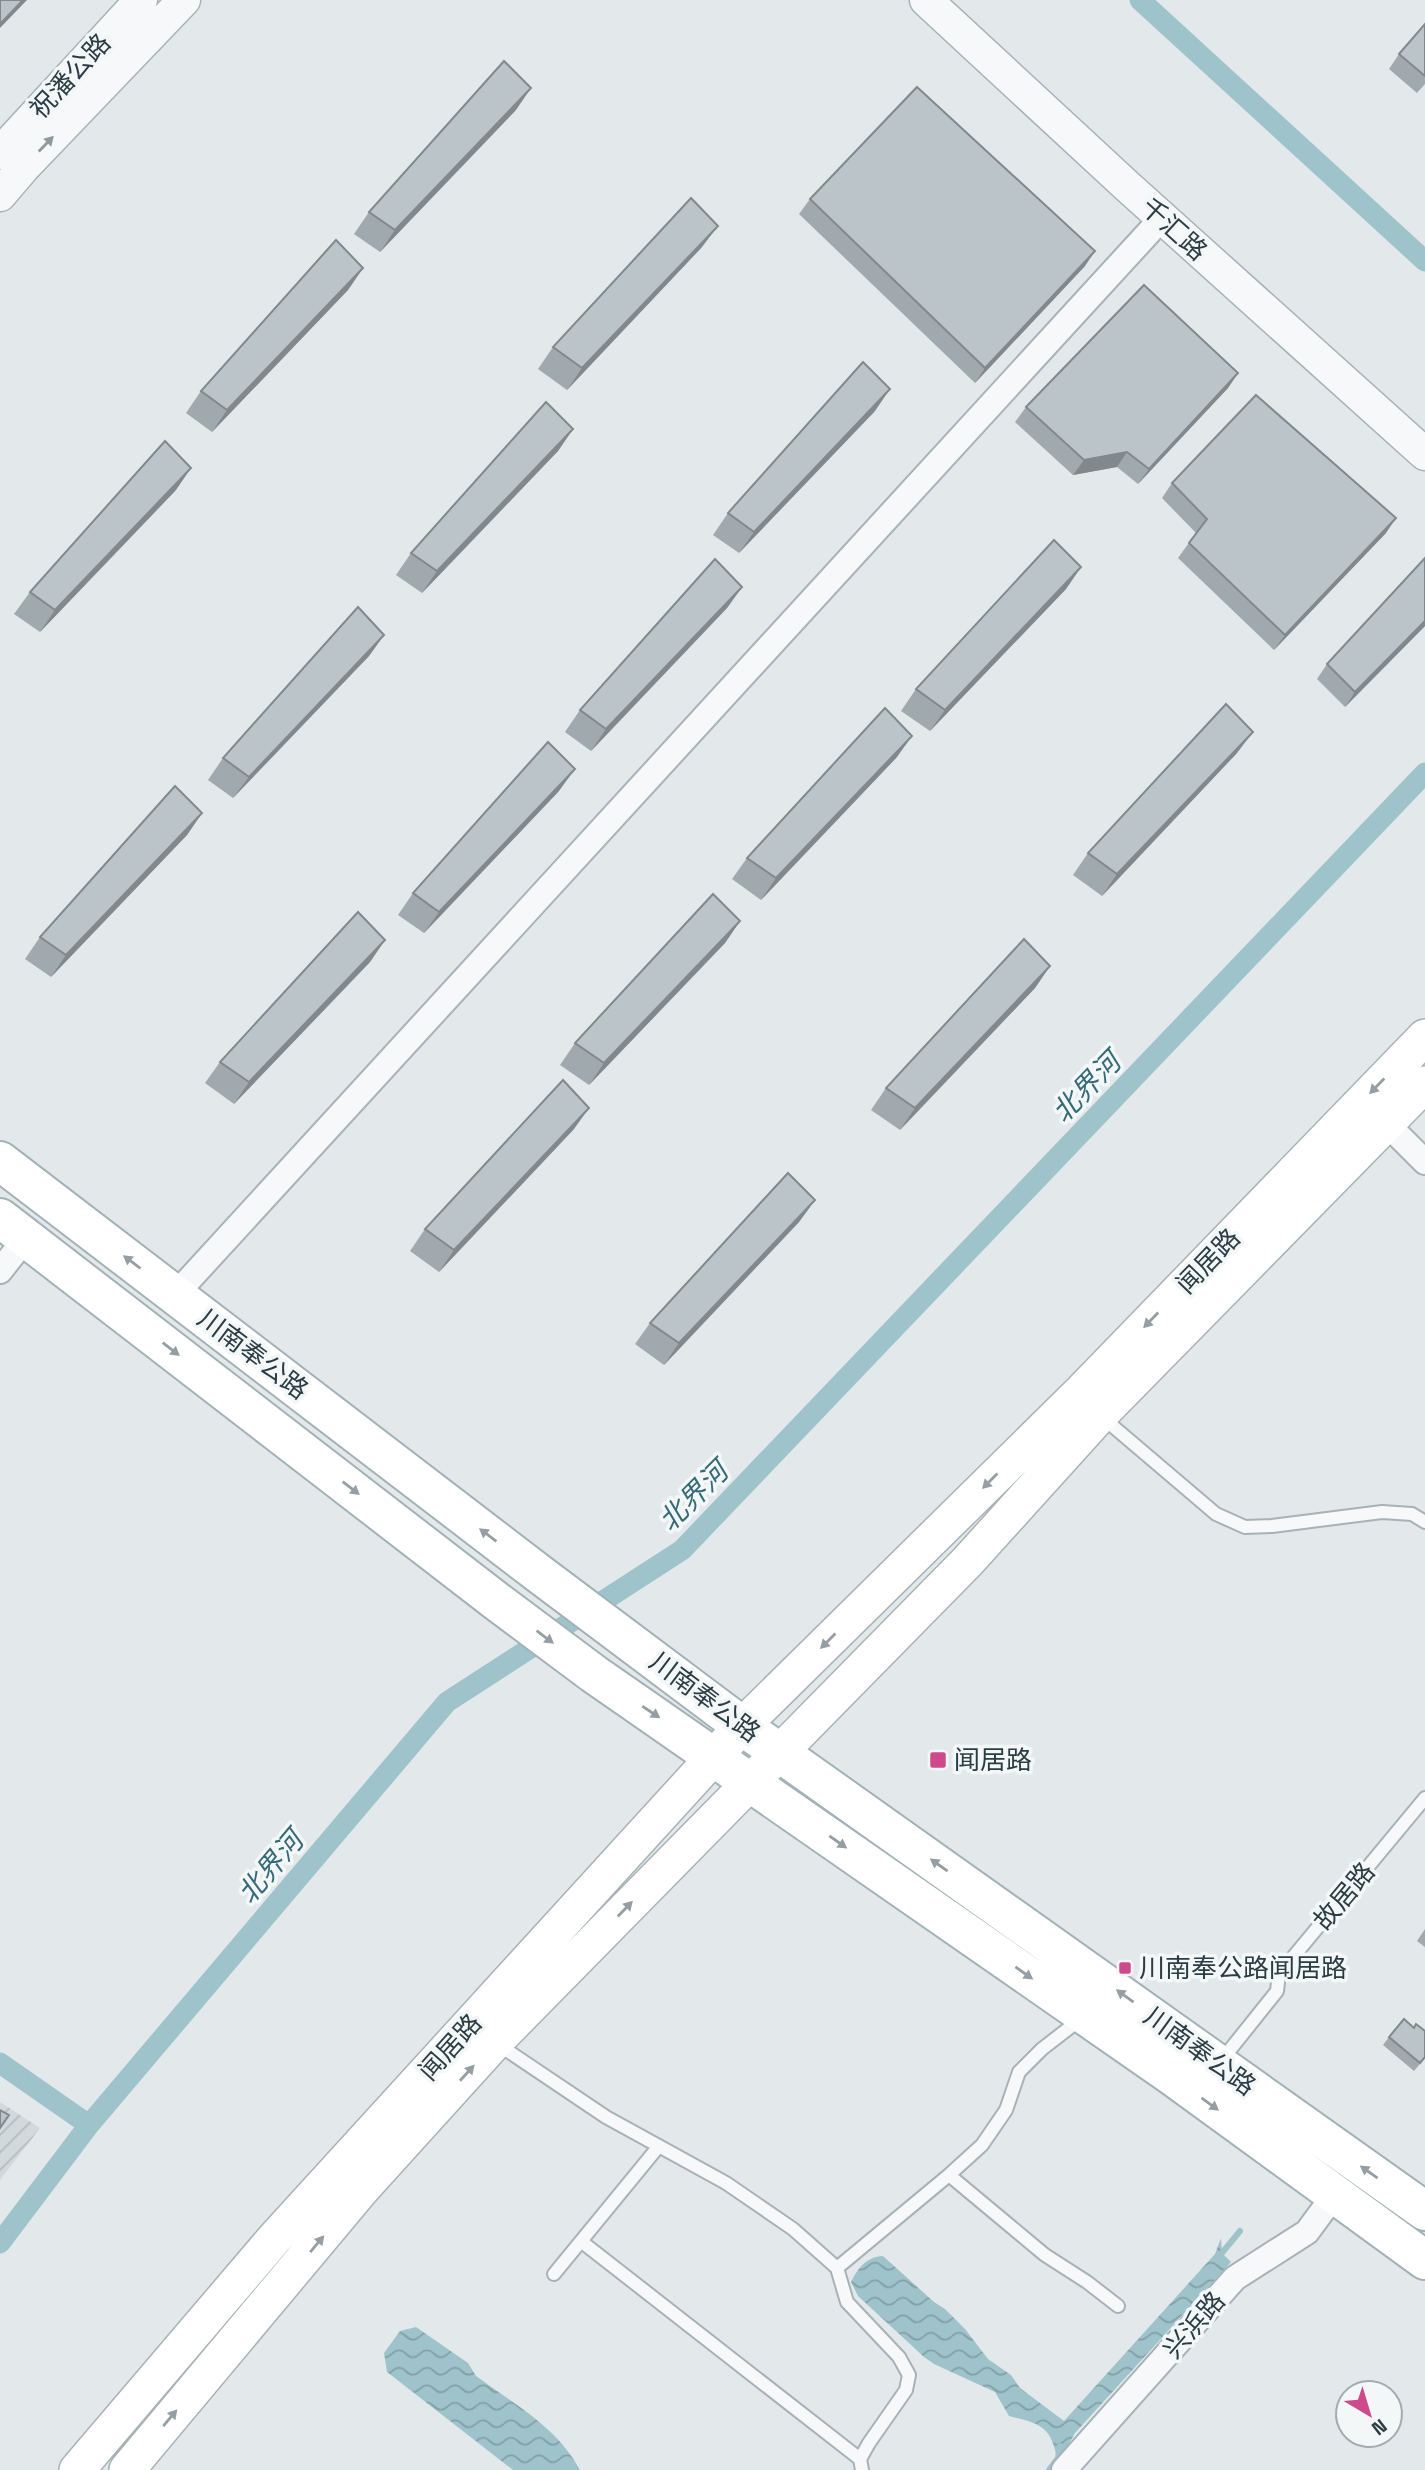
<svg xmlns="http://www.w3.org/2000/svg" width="1425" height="2470" font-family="'Space Grotesk','Noto Sans SC',sans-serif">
<defs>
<pattern id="industrial-furrows" width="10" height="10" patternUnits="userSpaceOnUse" patternTransform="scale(1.75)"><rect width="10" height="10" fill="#d1d9dd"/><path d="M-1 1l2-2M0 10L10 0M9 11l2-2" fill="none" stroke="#b4bbbf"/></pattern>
<pattern id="water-waves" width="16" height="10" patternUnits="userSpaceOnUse" patternTransform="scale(1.75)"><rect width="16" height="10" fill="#9fc3cb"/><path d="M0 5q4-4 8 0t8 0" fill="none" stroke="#82a0a6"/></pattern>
</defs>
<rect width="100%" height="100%" fill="#e3e9eb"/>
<path fill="url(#industrial-furrows)" d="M0 2102 40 2128 0 2180Z"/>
<path fill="url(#water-waves)" d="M1221 2238 1222 2253 1231 2262 1075 2433 1063 2455 1056 2454C1050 2424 1035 2423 1009 2416L995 2392 934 2364 924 2357 858 2296 851 2282C858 2268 866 2257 883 2256L934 2302 945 2309 965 2329 988 2359 1011 2375 1020 2388 1064 2421 1215 2254Z
M416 2327 468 2363 476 2376C514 2404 557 2427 580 2470H513L387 2372 384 2353 400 2331Z"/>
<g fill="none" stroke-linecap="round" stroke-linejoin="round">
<path stroke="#9fc3cb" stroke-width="6" d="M1217 2259 1240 2231
M1049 2470 1058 2458 1060 2446"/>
<path stroke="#9fc3cb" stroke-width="21" d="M1140 0 1425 261
M0 2063 89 2125
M0 2243 89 2125 447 1702 682 1550 1425 773"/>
<defs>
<path id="service" d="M1102 1417 1216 1514 1245 1527 1272 1526 1382 1512 1412 1514 1425 1522
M496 2043 606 2117 726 2183 793 2229 837 2268
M1221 2061 1277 1991 1279 1974 1425 1798
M949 2175 1045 2255 1087 2282 1118 2306
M582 2242 860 2459
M554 2274 659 2146
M862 2470 860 2459 869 2443 906 2390 909 2375 899 2357 847 2302 837 2268 949 2175 982 2145 1006 2110 1019 2072 1042 2049 1082 2018"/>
<path id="minor" d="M1386 1123 1425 1162
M0 1271 26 1238
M175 1295 1162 218
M1064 2470 1235 2278 1307 2232 1335 2194"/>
<path id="tertiary" d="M926 0 1127 186 1425 454
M0 153 141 0
M0 195 23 168 184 0"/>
<path id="secondary" d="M77 2470 274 2239 742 1726 1082 1391 1425 1037
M127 2470 361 2190 495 2042 968 1561 1100 1415 1425 1084"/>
<path id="primary" d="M0 1161 542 1576 742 1726 1425 2211
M0 1218 495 1600 594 1674 1171 2075 1425 2260"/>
</defs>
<use href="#service" stroke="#a8b2b6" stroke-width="16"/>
<use href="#minor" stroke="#a8b2b6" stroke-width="28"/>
<use href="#tertiary" stroke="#a8b2b6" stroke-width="35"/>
<use href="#secondary" stroke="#a8b2b6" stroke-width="38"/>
<use href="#primary" stroke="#a2b2b7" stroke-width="42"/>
<use href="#service" stroke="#f6f8f9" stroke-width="12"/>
<use href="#minor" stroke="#f6f8f9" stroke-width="24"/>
<use href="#tertiary" stroke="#f6f8f9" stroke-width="32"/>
<use href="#secondary" stroke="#fff" stroke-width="35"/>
<use href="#primary" stroke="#fff" stroke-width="38"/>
</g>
<path fill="#a0a9ad" d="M1425 24V84L1417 93 1389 69 1399 54Z
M516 110 380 252 354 234 369 212Z
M810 199 1085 266 975 383 799 214Z
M702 247 567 390 538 369 553 347Z
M363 268 348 290 212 432 186 413 201 391Z
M1238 373 1228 388 1138 484 1117 467 1073 475 1015 422 1026 407Z
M875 411 739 553 713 535 728 513Z
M573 429 558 451 422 593 396 575 411 553Z
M1172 483 1386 533 1274 650 1178 558 1196 533 1162 498Z
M176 490 40 632 14 614 30 592Z
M1425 558V626L1345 707 1317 679 1327 664Z
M1081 567 1066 589 930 731 901 711 916 689Z
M742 587 727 608 591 751 565 732 580 710Z
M384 635 369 656 233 798 208 780 223 758Z
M1237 753 1102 896 1073 875 1088 853Z
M897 757 761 900 732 879 747 858Z
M559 791 424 933 398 915 413 893Z
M202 813 187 835 51 977 25 959 40 937Z
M740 921 725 943 589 1085 560 1065 575 1043Z
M385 940 370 962 234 1104 205 1083 220 1062Z
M1050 966 1035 988 900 1130 871 1110 886 1088Z
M574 1129 439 1272 410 1251 425 1229Z
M815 1200 799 1222 664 1365 635 1344 650 1323Z
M1425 1929V1947L1417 1941Z
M1414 2028 1425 2031V2058L1414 2071 1383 2045 1389 2037Z"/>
<path fill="#82898d" d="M23 0H27L0 28V24Z
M531 88 516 110 380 252 395 230Z
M718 226 702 247 567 390 582 368Z
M1095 251 1085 266 975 383 985 368Z
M363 268 348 290 212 432 227 410Z
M1238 373 1228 388 1138 484 1149 469Z
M890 389 875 411 739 553 754 532Z
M573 429 558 451 422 593 437 571Z
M1127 452 1117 467 1073 475 1084 460Z
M191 468 176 490 40 632 55 610Z
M1396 518 1386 533 1274 650 1285 635Z
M1081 567 1066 589 930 731 945 710Z
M742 587 727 608 591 751 606 729Z
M1425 621V626L1345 707 1355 692Z
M384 635 369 656 233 798 249 777Z
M1253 732 1237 753 1102 896 1117 874Z
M912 736 897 757 761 900 776 878Z
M575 769 559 791 424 933 439 912Z
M202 813 187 835 51 977 66 955Z
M740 921 725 943 589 1085 604 1063Z
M385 940 370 962 234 1104 249 1082Z
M1050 966 1035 988 900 1130 915 1108Z
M589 1108 574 1129 439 1272 454 1250Z
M815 1200 799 1222 664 1365 679 1343Z"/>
<path fill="#bac4c9" stroke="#82898d" stroke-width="2" d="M0 0H23L0 24Z
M1425 24V76L1399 54Z
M504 61 531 88 395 230 369 212Z
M917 87 1095 251 985 368 810 199Z
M691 198 718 226 582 368 553 347Z
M336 240 363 268 227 410 201 391Z
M1144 285 1238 373 1149 469 1127 452 1084 460 1026 407Z
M863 362 890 389 754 532 728 513Z
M1256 395 1396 518 1285 635 1189 543 1207 519 1172 483Z
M546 402 573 429 437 571 411 553Z
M165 441 191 468 55 610 30 592Z
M1054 540 1081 567 945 710 916 689Z
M1425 558V621L1355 692 1327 664Z
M715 559 742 587 606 729 580 710Z
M358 607 384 635 249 777 223 758Z
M1226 704 1253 732 1117 874 1088 853Z
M885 708 912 736 776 878 747 858Z
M548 742 575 769 439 912 413 893Z
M175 786 202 813 66 955 40 937Z
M713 894 740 921 604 1063 575 1043Z
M358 912 385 940 249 1082 220 1062Z
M1024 939 1050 966 915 1108 886 1088Z
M563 1080 589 1108 454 1250 425 1229Z
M788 1173 815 1200 679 1343 650 1323Z
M1404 2019 1414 2028 1416 2024 1425 2031V2057L1420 2063 1389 2037Z
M0 2110 9 2115 0 2128Z"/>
<defs><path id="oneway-solid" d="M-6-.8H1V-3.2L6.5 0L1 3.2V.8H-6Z" transform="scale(1.75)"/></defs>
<use fill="#909a9e" href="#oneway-solid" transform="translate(46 144) rotate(-46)"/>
<g fill="#959ea2">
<use href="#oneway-solid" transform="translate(1377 1086) rotate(134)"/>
<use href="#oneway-solid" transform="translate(132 1262) rotate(-143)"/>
<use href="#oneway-solid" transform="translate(1151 1320) rotate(134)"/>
<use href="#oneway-solid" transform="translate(171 1349) rotate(38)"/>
<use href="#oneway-solid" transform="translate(990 1481) rotate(135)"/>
<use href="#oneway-solid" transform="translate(351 1488) rotate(38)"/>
<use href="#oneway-solid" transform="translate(488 1535) rotate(-143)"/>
<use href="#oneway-solid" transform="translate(545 1637) rotate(37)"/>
<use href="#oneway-solid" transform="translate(828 1641) rotate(135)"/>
<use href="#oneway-solid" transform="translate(651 1712) rotate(34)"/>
<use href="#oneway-solid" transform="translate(838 1842) rotate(35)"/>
<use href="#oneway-solid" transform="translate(939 1865) rotate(-145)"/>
<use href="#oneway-solid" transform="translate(625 1909) rotate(-46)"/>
<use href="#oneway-solid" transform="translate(1024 1973) rotate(35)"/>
<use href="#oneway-solid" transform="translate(1125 1996) rotate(-144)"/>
<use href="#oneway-solid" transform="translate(467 2073) rotate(-48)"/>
<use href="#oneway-solid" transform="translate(1210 2104) rotate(36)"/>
<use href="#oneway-solid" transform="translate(1369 2172) rotate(-145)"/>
<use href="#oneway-solid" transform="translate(317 2244) rotate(-50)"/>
<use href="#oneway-solid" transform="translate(170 2418) rotate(-50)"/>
</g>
<g fill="#ce4a8b" stroke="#f3f7f8" stroke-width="2.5">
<rect x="929" y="1751" width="18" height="18" rx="3.5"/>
<rect x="1118" y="1961" width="14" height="14" rx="3.5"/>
</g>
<g text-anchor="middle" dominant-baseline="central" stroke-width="7" stroke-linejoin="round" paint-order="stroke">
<g font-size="26" fill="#2b3c44" stroke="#f3f7f8">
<text transform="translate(70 76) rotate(-47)">祝潘公路</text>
<text transform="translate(1174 229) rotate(42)">千汇路</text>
<text transform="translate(1208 1261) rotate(-46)">闻居路</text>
<text transform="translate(253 1354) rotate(37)">川南奉公路</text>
<text transform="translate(705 1697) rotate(37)">川南奉公路</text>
<text transform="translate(1344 1896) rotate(-50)">故居路</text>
<text transform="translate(450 2047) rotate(-48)">闻居路</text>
<text transform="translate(1200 2051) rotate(36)">川南奉公路</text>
<text transform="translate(1194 2325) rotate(-49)">兴浜路</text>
</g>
<g font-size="26" fill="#2b3c44" stroke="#f3f7f8" text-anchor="start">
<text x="954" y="1760">闻居路</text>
<text x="1139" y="1968">川南奉公路闻居路</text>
</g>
<g font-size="28" font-style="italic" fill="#356a78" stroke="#f3f7f8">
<text transform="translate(1086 1087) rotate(-46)">北界河</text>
<text transform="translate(693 1496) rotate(-45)">北界河</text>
<text transform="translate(270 1867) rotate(-50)">北界河</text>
</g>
</g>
<g transform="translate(1369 2414) rotate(142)"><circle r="33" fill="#f3f7f8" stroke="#a3acb0" stroke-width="2"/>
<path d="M0-5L12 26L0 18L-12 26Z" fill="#ce4a8b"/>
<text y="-10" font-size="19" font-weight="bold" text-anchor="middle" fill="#2b3c44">N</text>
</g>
</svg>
